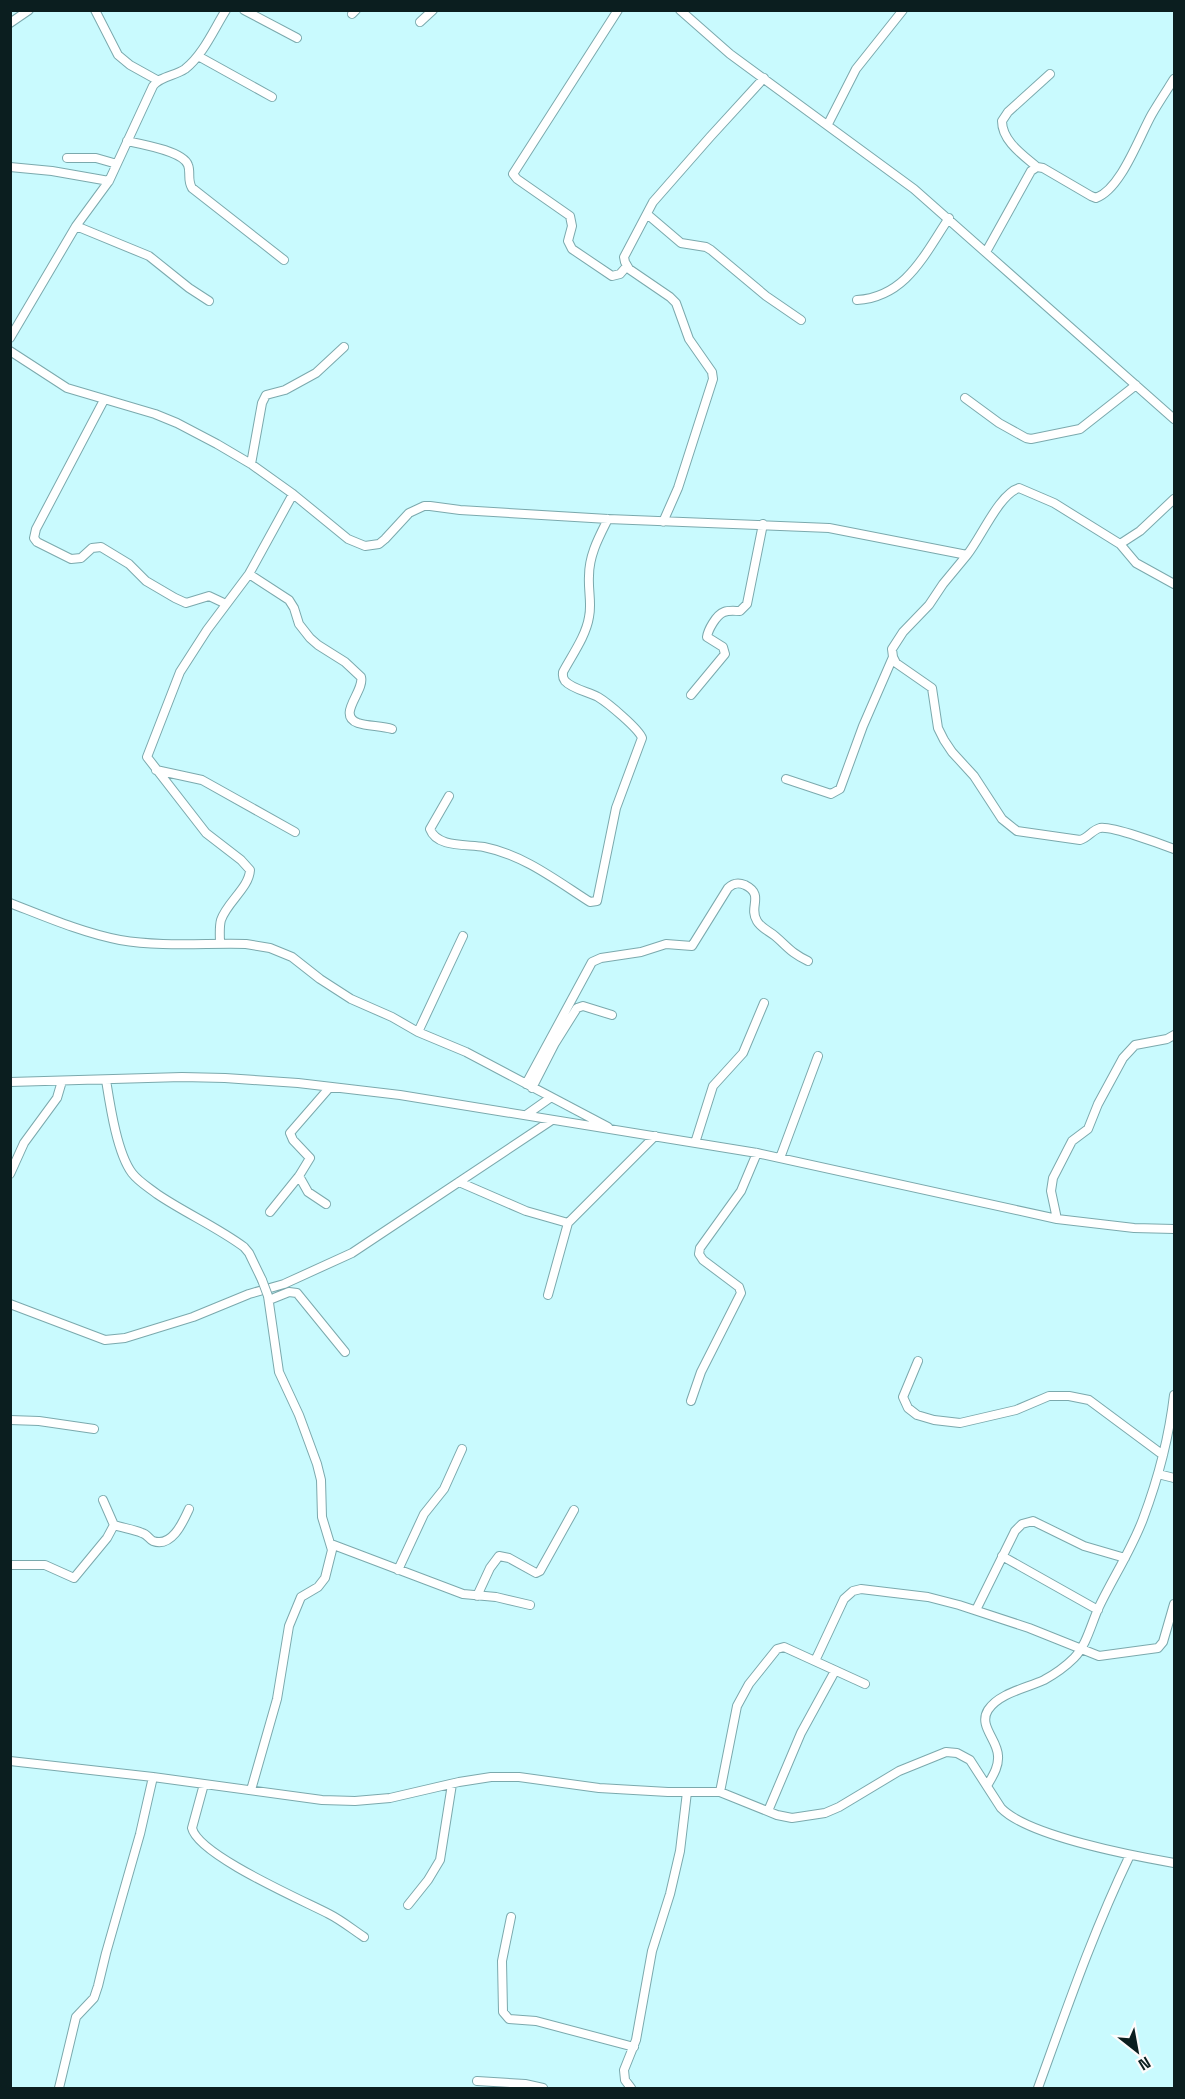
<svg xmlns="http://www.w3.org/2000/svg" width="1185" height="2099" font-family="'Space Grotesk',sans-serif">
<rect width="100%" height="100%" fill="#c9fafe"/>
<g fill="none" stroke-linecap="round" stroke-linejoin="round">
<defs>
<path id="street" d="M95 10 118 55 130 65 157 80
M244 10 297 38
M618 10 513 174 517 179 570 216 572 226 568 241 572 249 612 276 620 274 627 266
M680 10 730 54 914 189 1174 419
M352 14 356 10
M420 22 433 10
M10 23 29 10
M198 56 272 97
M828 124 856 69 903 10
M127 141C141 144 183 151 188 165 191 172 187 180 192 188L284 260
M67 158H96L117 164
M10 167 52 171 109 181
M1037 167C1023 155 1002 141 1002 121L1008 112 1050 74
M647 214 681 243 706 247 711 250 766 296 801 320
M76 226 149 256 189 288 209 301
M986 252 1031 171 1037 167 1043 168 1091 196 1096 198C1121 189 1139 137 1152 114 1159 102 1167 90 1174 79
M857 300C906 297 924 255 949 218
M10 338 76 226 109 181 153 86C160 76 175 76 185 69 203 55 214 29 226 10
M10 351 67 388 155 414 177 423 217 444 251 464 293 494 348 539 365 546 379 544 385 539 409 513 424 506H430L460 510 608 519 829 528 967 555C981 538 999 494 1019 488L1054 503 1120 544 1140 531 1174 499
M965 398 999 423 1026 438 1031 439 1080 429 1136 385
M104 400 36 529 34 538 37 542 71 559 81 558 92 548 101 547 129 564 146 581 175 598 186 603 209 596 226 604
M251 464 262 403 266 395 285 390 316 373 344 347
M663 522 678 488 713 379 712 372 689 339 676 303 670 297 629 269 625 262 624 257 653 202 710 137 764 78
M1120 544 1136 563 1174 584
M967 555 943 584 929 605 903 632 892 649 893 657 896 663 932 688 938 728 944 740 952 752 974 776 1002 819 1017 831 1080 840C1088 838 1092 830 1100 828 1112 826 1161 844 1174 849
M249 574 289 600 294 608 299 624 310 638 318 645 345 662 361 677C365 691 336 715 358 723 367 726 382 726 392 729
M691 695 725 654 723 647 707 637C708 630 716 615 724 612 729 610 735 611 740 611L747 604 763 524
M156 770 202 780 295 832
M786 779 831 794 840 789 863 726 893 657
M449 796 430 829C437 848 467 844 484 847 524 855 557 881 590 902L597 901 616 808 642 738C639 729 608 703 598 697 589 692 572 689 565 681 562 677 563 676 563 672 572 655 586 636 589 617 592 604 588 590 589 576 589 555 599 537 608 519
M10 903C46 917 83 933 120 940 161 947 204 943 246 944L270 948 292 957 320 979 351 999 392 1017 418 1032 466 1052 608 1127
M220 944C220 936 219 927 221 920 227 902 249 888 250 870L241 860 206 833 147 757 180 672 207 630 249 574 293 494
M418 1032 463 936
M106 1080C110 1105 117 1153 132 1173 139 1182 148 1187 157 1194 185 1213 217 1227 244 1247L249 1253 262 1280
M10 1082 182 1077 225 1078 298 1083 400 1095 757 1153 1057 1219 1134 1228 1174 1229
M526 1084 592 962 601 958 641 952 666 944 692 946 728 888C733 883 738 882 745 885 765 895 748 907 757 921 761 928 769 931 775 936 788 947 791 953 808 961
M532 1088 555 1043 577 1008 583 1006 612 1015
M526 1115 550 1098
M695 1143 713 1086 743 1053 764 1003
M780 1158 818 1056
M10 1174 24 1143 57 1098 62 1081
M299 1176 308 1192 326 1204
M459 1182 526 1211 568 1223 655 1136
M270 1212 299 1176 310 1158 293 1140 290 1133 330 1087
M1057 1219 1051 1191 1053 1178 1072 1141 1088 1129 1098 1104 1123 1058 1135 1045 1167 1039 1174 1035
M548 1295 568 1223
M269 1300 289 1292 297 1293 345 1352
M10 1304 105 1340 125 1338 193 1317 249 1294 284 1284 352 1253 552 1120
M918 1361 903 1397 908 1408 917 1415 934 1420 960 1423 1016 1410 1049 1396H1069L1089 1400 1163 1455
M691 1401 701 1372 741 1293 739 1287 703 1260 699 1254 700 1248 741 1191 757 1153
M10 1420 39 1421 94 1429
M1158 1474 1174 1478
M114 1525C123 1528 133 1529 142 1533 147 1534 149 1539 153 1541 172 1548 183 1522 189 1509
M331 1544 463 1594 496 1597 530 1605
M1002 1556 1098 1610
M10 1565H45L74 1578 107 1538 114 1525 103 1500
M398 1570 424 1514 444 1489 462 1449
M477 1596 490 1568 499 1556 509 1558 536 1573 540 1571 574 1510
M976 1610 1015 1531 1022 1524 1033 1521 1084 1546 1125 1558
M815 1661 844 1599 853 1591 861 1589 928 1597 959 1605 1029 1628 1099 1656 1158 1648 1163 1642 1174 1604
M10 1761 153 1777 322 1800 355 1801 390 1798 459 1782 491 1777H519L599 1788 668 1792H720L777 1815 792 1818 825 1813 839 1807 899 1771 946 1752 957 1753 970 1760 1001 1808C1028 1836 1134 1856 1174 1863
M204 1784 192 1828C198 1855 302 1900 329 1914 341 1920 352 1929 364 1937
M987 1786C992 1777 999 1767 998 1756 998 1740 978 1726 988 1710 999 1693 1027 1688 1044 1680 1055 1674 1065 1667 1074 1658 1086 1646 1091 1625 1098 1609 1112 1579 1131 1551 1143 1519 1158 1479 1169 1438 1174 1395
M251 1790 277 1699 289 1626 301 1597 318 1587 325 1578 332 1550 322 1517 321 1480 317 1464 299 1415 279 1372 268 1296
M720 1792 737 1706 749 1684 777 1649 784 1647 865 1684
M768 1811 801 1733 835 1671
M408 1905 428 1880 440 1860 452 1784
M511 1917 502 1961 503 2012 509 2019 536 2021 634 2047
M477 2081 525 2084 543 2088
M59 2088 76 2017 94 1998 98 1986 106 1953 140 1834 153 1777
M631 2088 625 2080 624 2070 636 2040 652 1951 670 1894 680 1851 687 1792
M1038 2088C1067 2008 1093 1932 1130 1855"/>
</defs>
<use href="#street" stroke="#7ba9ad" stroke-width="10"/>
<use href="#street" stroke="#fff" stroke-width="8"/>
<defs>
<path id="street-bridge" d="M262 1280 268 1296"/>
</defs>
<use href="#street-bridge" stroke="#7ba9ad" stroke-width="10" stroke-linecap="butt"/>
<use href="#street-bridge" stroke="#fff" stroke-width="8"/>
</g>
<rect width="1185" height="2099" fill="none" stroke="#0b1e1f" stroke-width="24"/>
<g transform="translate(1137 2051) rotate(149)" stroke="#fcfcfc" stroke-width="4.5" paint-order="stroke">
<path d="M0-4.5L10 22L0 15L-10 22Z" fill="#0b1e1f"/>
<text y="-9" font-size="16" font-weight="bold" text-anchor="middle" fill="#0b1e1f">N</text>
</g>
</svg>
